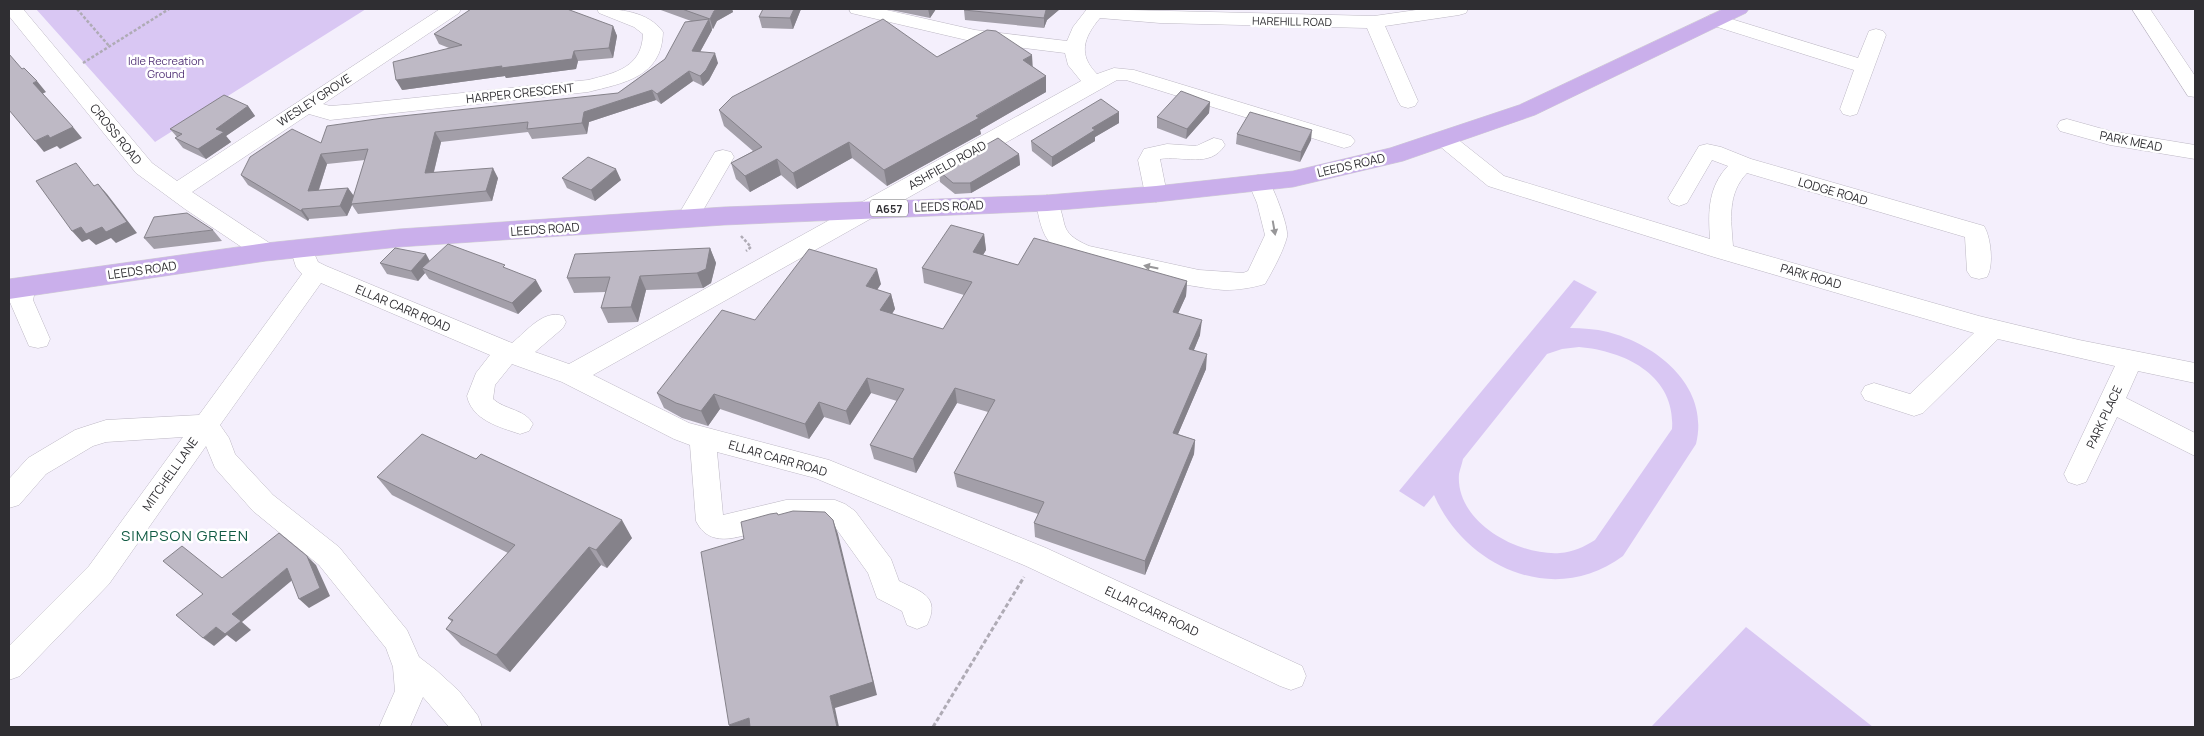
<svg xmlns="http://www.w3.org/2000/svg" width="2204" height="736" font-family="Manrope,sans-serif">
<rect width="100%" height="100%" fill="#f4effc"/>
<path fill="#d9c7f3" fill-rule="evenodd" d="M36 9H366L155 142Z
M1574 280 1597 292 1570 328C1583 328 1595 329 1608 332 1658 345 1710 387 1696 444L1623 556C1555 607 1466 568 1434 495L1424 507 1399 491ZM1579 347C1626 351 1676 376 1672 429L1595 540C1584 547 1573 552 1560 553 1518 556 1455 522 1459 474 1460 469 1462 464 1463 459L1547 354 1562 349Z
M1746 627 1873 727 1652 726Z"/>
<g fill="none" stroke-linecap="round" stroke-linejoin="round">
<defs>
<path id="minor" d="M9 9H23L152 163 177 181 440 9H461L459 13 323 104 330 106 356 104 588 80C616 73 642 67 643 34L634 27 599 13 597 9C619 9 648 11 663 32 662 77 624 83 588 92L330 120 309 114 192 192 274 246 278 252 274 258 266 260 258 258 185 209 136 173 9 16Z
M849 9H882L975 30 1067 41 1073 27 1087 9 1374 16 1423 9H1468L1466 13 1459 15 1385 26 1418 101 1415 106 1408 108 1401 106 1398 101 1367 28 1160 23 1100 18C1083 38 1078 55 1097 74L1114 68 1134 70 1351 136 1355 141 1351 146 1344 148 1126 80H1117L593 375 689 423 829 460 1046 548 1302 666 1306 676 1302 686 1291 690 1280 686 1026 566 815 478 717 452 723 515 786 500H835L845 504 855 511 891 559 899 581C921 592 941 596 927 625L917 629 907 625 902 611 877 598 868 573 835 527 830 524C816 524 801 522 787 524 758 526 714 558 696 521L690 445 674 439 562 382 512 364 495 385 493 399C505 410 525 409 533 424L529 431 520 434C499 427 472 420 467 396L476 373 490 355 321 283 220 425 229 438 235 454 273 495 339 547 407 630 419 657 436 670 459 691 478 716 482 727H449L423 697 410 727H379L395 691 393 667 386 648 319 565 253 511 215 468 206 446 109 584 20 676 9 680V646L89 566 183 437 106 442 93 446 46 474 19 505 9 508V479L28 458 75 430 84 427 106 420 199 415 302 274 296 267 290 248 293 242 301 240 309 242 318 262 326 266 512 343C526 332 543 309 563 316L566 322 563 328 535 352 569 364 1081 81 1068 65 1065 53 975 42 851 13Z
M2132 9H2150L2195 76V97L2188 96Z
M1715 14 1858 58 1869 31 1876 29 1883 31 1886 35 1857 114 1850 116 1843 114 1840 109 1854 70 1708 24 1705 20 1708 16Z
M2067 119 2110 131 2195 145V159L2110 145 2060 131 2057 126 2060 121Z
M1444 132 1451 134 1504 176 1710 239C1708 212 1708 187 1728 166L1712 160 1687 203 1679 206 1671 203 1668 198 1699 146 1707 144 1721 147 1751 159 1984 226C1991 237 1994 266 1987 277L1979 279 1971 277 1967 271 1965 237 1747 173C1727 194 1731 219 1733 246L1979 316 2079 340 2195 363V383L2138 371 2126 398 2195 433V456L2117 417 2086 482 2077 485 2068 482 2064 474 2115 366 1998 339 1923 413 1914 416 1865 400 1861 393 1865 386 1874 383 1910 394 1974 333 1714 257 1488 186 1437 144 1433 139 1437 134Z
M1214 138 1222 140 1225 145C1210 169 1182 155 1160 159L1167 194 1164 199 1156 202 1148 199 1145 194 1138 160 1144 149 1167 144 1196 146Z
M723 150 731 152 734 157 698 219 695 225 687 227 679 225 676 219 715 152Z
M1259 175 1267 177C1273 187 1289 226 1287 237 1283 252 1273 270 1265 284 1251 288 1239 290 1224 290 1194 288 1071 265 1052 245 1041 234 1039 217 1036 203L1039 198 1047 195 1055 198C1070 223 1055 231 1089 246L1199 270 1243 273 1248 271 1265 235 1257 203 1248 182 1251 177Z
M24 278 32 281 36 287 33 300 50 339 47 346 38 348 29 346 9 300 16 281Z"/>
<path id="major" d="M1723 9H1749L1746 13 1535 115 1403 161 1293 187 1156 202 1047 211 724 225 399 247 266 261 9 299V279L266 243 399 229 724 207 1047 195 1156 186 1293 171 1390 148 1519 105Z"/>
</defs>
<use href="#minor" stroke="#bdb8c4" stroke-width="1"/>
<use href="#major" stroke="#d1d1d2" stroke-width="1"/>
<path stroke="#afabb5" stroke-width="2.5" stroke-dasharray="3 2" stroke-linecap="butt" d="M77 9 110 47
M83 63 169 9
M741 236 751 247 746 251"/>
<path stroke="#afabb5" stroke-width="3" stroke-dasharray="4.5 2.5" stroke-linecap="butt" d="M933 727 1024 577"/>
<use href="#minor" fill="#fff" fill-rule="evenodd"/>
<use href="#major" fill="#caafeb" fill-rule="evenodd"/>
</g>
<path fill="#a39fa9" fill-rule="evenodd" d="M658 9H732L733 12 717 21 713 29 712 28V30L700 52 718 63 709 80 703 86 693 81 661 104 656 100 589 122 587 134 532 139 528 132 441 142 434 172 498 178 492 201 358 214 352 205 347 216 309 219 308 221 248 185 241 175 321 143 618 93 665 59 691 21ZM365 160 354 196 348 188 319 190 327 164Z
M801 9 793 29 762 28 759 17Z
M886 9H936L930 18Z
M1060 9 1047 20 1044 28 965 20 964 10Z
M613 26 617 36 613 58 578 61 576 69 506 78 505 76 402 90 449 48 439 44 434 34Z
M937 57 1033 67 1046 76V92L980 130 981 134 887 186 852 158 797 189 781 175 750 192 736 179 731 163 753 151 724 126 719 110Z
M1210 102 1209 113 1186 139 1157 128V117Z
M248 106 255 116 226 136 231 142 206 159 183 148 175 138 177 137 170 129Z
M1119 112V123L1095 137V141L1052 167 1032 151 1031 141Z
M1237 134 1311 140 1300 162 1236 144Z
M1019 154 1020 165 971 193 955 194 940 182 939 171Z
M562 178 621 180 595 201 567 188Z
M213 230 222 241 154 249 144 238Z
M984 234 986 250 983 255 1018 265 1187 281 1186 296 1178 313 1200 335 1194 350 1206 369 1178 434 1195 440 1194 454 1145 575 1035 537 1034 523 1038 514 957 487 954 473 988 412 957 403 916 473 874 459 870 445 897 401 871 393 850 425 824 417 809 439 720 409 708 426 682 418 664 408 657 393 755 320 881 284 877 290 891 294 895 309 892 314 943 329 964 295 924 283 922 268Z
M710 248 716 263 711 283 703 288 646 290 638 322 608 323 601 308 606 292 574 293 567 278Z
M430 261 507 269 542 291 518 314 429 279 425 273 418 281 387 274 380 263Z
M377 477 632 538 607 568 601 565 510 672 461 645 446 629 452 622 448 618 508 553 392 495Z"/>
<path fill="#85828a" d="M718 9H732L733 12 717 21 713 29 710 19 714 11Z
M794 9H801L793 29 790 18Z
M928 9H936L930 18Z
M1048 9H1060L1047 20 1044 28V18L1046 10Z
M709 19 712 30 695 61 692 51Z
M613 26 617 36 613 58 609 48Z
M574 51 578 61 576 69 506 78 505 76 402 90 396 80Z
M715 53 718 63 709 80 703 86 700 76Z
M1032 55 1033 71 1023 60Z
M689 71 693 81 661 104 657 94Z
M1046 76V92L980 130 981 134 887 186 884 170Z
M37 81 46 92 42 94 33 83Z
M652 90 656 100 589 122 587 134 582 123 584 112Z
M1210 102 1209 113 1186 139 1187 129Z
M248 106 255 116 226 136 231 142 206 159 198 149 216 129Z
M1119 112V123L1095 137V141L1052 167V157L1092 128Z
M73 127 82 138 60 149 57 146 44 152 35 141 48 135Z
M1312 130 1311 140 1300 162 1301 152Z
M435 132 441 142 431 183 425 173Z
M849 142 852 158 797 189 793 173Z
M321 154 327 164 315 201 308 191Z
M1019 154 1020 165 971 193 970 183Z
M777 159 781 175 750 192 745 176Z
M493 168 498 178 492 201 486 191Z
M616 169 621 180 595 201 591 190Z
M98 184 107 194 137 233 116 243 111 238 96 245 89 239 82 242 72 231 81 227Z
M348 188 355 198 347 216 340 206Z
M302 209 309 219 308 221 301 211Z
M984 234 986 250 975 268 973 252Z
M710 248 716 263 711 283 703 288 697 273Z
M426 254 432 265 422 268 425 273 418 281 411 271Z
M877 269 881 284 869 301 866 286Z
M640 276 646 290 638 322 631 307Z
M536 280 542 291 518 314 512 303Z
M1187 281 1186 296 1172 327 1173 312Z
M891 294 895 309 884 325 880 310Z
M1202 320 1200 335 1188 364 1189 349Z
M1207 354 1206 369 1172 448 1173 433Z
M867 378 871 393 850 425 846 411Z
M955 388 957 403 916 473 913 459Z
M714 394 720 409 708 426 701 411Z
M819 402 824 417 809 439 805 424Z
M1195 440 1194 454 1145 575V561Z
M622 520 632 538 607 568 596 550Z
M833 520 838 534 877 695 835 708 839 727H837L830 696Z
M589 547 601 565 510 672 496 655Z
M307 556 316 565 330 596 309 608 299 599Z
M287 568 296 577 242 622 251 630 236 642 227 635 214 646 203 638Z
M749 718 754 727H730L729 725Z"/>
<path fill="#beb9c5" stroke="#85828a" d="M471 9H567L613 26 609 48 574 51 572 59 501 68 502 66 396 80 393 62 462 45 434 34Z
M682 9H718L714 11 710 19Z
M763 9H794L790 18 759 17Z
M965 9H1048L1046 10 1044 18 964 10Z
M709 19 692 51 715 53 706 70 700 76 689 71 657 94 652 90 584 112 582 123 527 129 528 122 435 132 425 173 493 168 486 191 351 204 368 149 321 154 308 191 348 188 340 206 302 209 301 211 241 175 250 157 292 129 321 143 327 126 383 118 618 93 665 59 685 22Z
M883 19 937 57 987 30 996 31 1032 55 1023 60 1046 76 976 116 979 118 884 170 849 142 793 173 777 159 745 176 731 163 762 147 719 110 732 97Z
M9 54 22 69 24 68 37 81 33 83 73 127 50 138 48 135 35 141 9 110Z
M1181 91 1210 102 1187 129 1157 117Z
M224 95 248 106 216 129 224 132 198 149 175 138 182 134 170 129Z
M1101 99 1119 112 1092 128 1095 130 1052 157 1031 141Z
M1250 112 1312 130 1301 152 1237 134Z
M998 138 1019 154 970 183H953L939 171Z
M588 157 616 169 591 190 562 178Z
M76 163 94 186 98 184 127 222 106 232 102 227 86 234 81 227 72 231 36 181Z
M187 213 213 230 144 238 154 217Z
M951 225 984 234 973 252 1018 265 1034 238 1187 281 1173 312 1202 320 1189 349 1207 354 1173 433 1195 440 1145 561 1034 523 1044 502 954 473 995 400 955 388 913 459 870 445 904 389 867 378 846 411 819 402 805 424 714 394 701 411 676 403 657 393 722 310 755 320 809 249 877 269 866 286 891 294 880 310 943 329 972 282 922 268Z
M448 244 505 265 503 267 536 280 512 303 422 268Z
M395 248 426 254 411 271 380 263Z
M710 248 706 269 697 273 640 276 631 307 601 308 610 277 567 278 575 254Z
M422 434 476 459 481 454 622 520 596 550 589 547 496 655 446 629 453 620 448 618 515 545 377 477Z
M793 511 825 512 833 520 873 682 830 696 837 727H750L749 718 729 725 701 552 744 539 741 522 770 514 777 513 778 515Z
M279 533 307 556 320 588 299 599 287 568 232 614 241 621 225 634 216 627 203 638 176 615 203 594 163 561 182 546 222 578Z"/>
<defs><path id="oneway-solid" d="M-6-.8H1V-3.2L6.5 0L1 3.2V.8H-6Z" transform="scale(1.25)"/></defs>
<g fill="#979698">
<use href="#oneway-solid" transform="translate(1274 228) rotate(80)"/>
<use href="#oneway-solid" transform="translate(1151 267) rotate(-168)"/>
</g>
<g text-anchor="middle" dominant-baseline="central" stroke-width="5" stroke-linejoin="round" paint-order="stroke">
<g font-size="11" fill="#2f2e32" stroke="#fff">
<text transform="translate(1292 21) rotate(1)">HAREHILL ROAD</text>
</g>
<g font-size="11" fill="#513175" stroke="#fff">
<text x="166" y="60">Idle Recreation<tspan x="166" dy="13">Ground</tspan></text>
</g>
<rect fill="#fff" stroke="#6d6d70" stroke-width="1" x="870" y="199.5" width="38" height="17" rx="4"/>
<g font-size="11" font-weight="bold" fill="#2f2e32">
<text x="889" y="208">A657</text>
</g>
<g font-size="12" fill="#2f2e32" stroke="#fff">
<text transform="translate(520 93) rotate(-6)">HARPER CRESCENT</text>
<text transform="translate(314 100) rotate(-33)">WESLEY GROVE</text>
<text transform="translate(116 134) rotate(51)">CROSS ROAD</text>
<text transform="translate(2131 141) rotate(11)">PARK MEAD</text>
<text transform="translate(947 165) rotate(-29)">ASHFIELD ROAD</text>
<text transform="translate(1351 165) rotate(-13)">LEEDS ROAD</text>
<text transform="translate(1833 191) rotate(16)">LODGE ROAD</text>
<text transform="translate(949 206) rotate(-2)">LEEDS ROAD</text>
<text transform="translate(545 229) rotate(-4)">LEEDS ROAD</text>
<text transform="translate(142 270) rotate(-8)">LEEDS ROAD</text>
<text transform="translate(1811 276) rotate(16)">PARK ROAD</text>
<text transform="translate(403 308) rotate(23)">ELLAR CARR ROAD</text>
<text transform="translate(2104 417) rotate(-65)">PARK PLACE</text>
<text transform="translate(778 458) rotate(16)">ELLAR CARR ROAD</text>
<text transform="translate(170 474) rotate(-55)">MITCHELL LANE</text>
<text transform="translate(1152 611) rotate(25)">ELLAR CARR ROAD</text>
</g>
<g font-size="15" letter-spacing="1" fill="#105a43" stroke="#fff">
<text x="185" y="535">SIMPSON GREEN</text>
</g>
</g>
<rect width="2204" height="736" fill="none" stroke="#2f2e32" stroke-width="20"/>
</svg>
